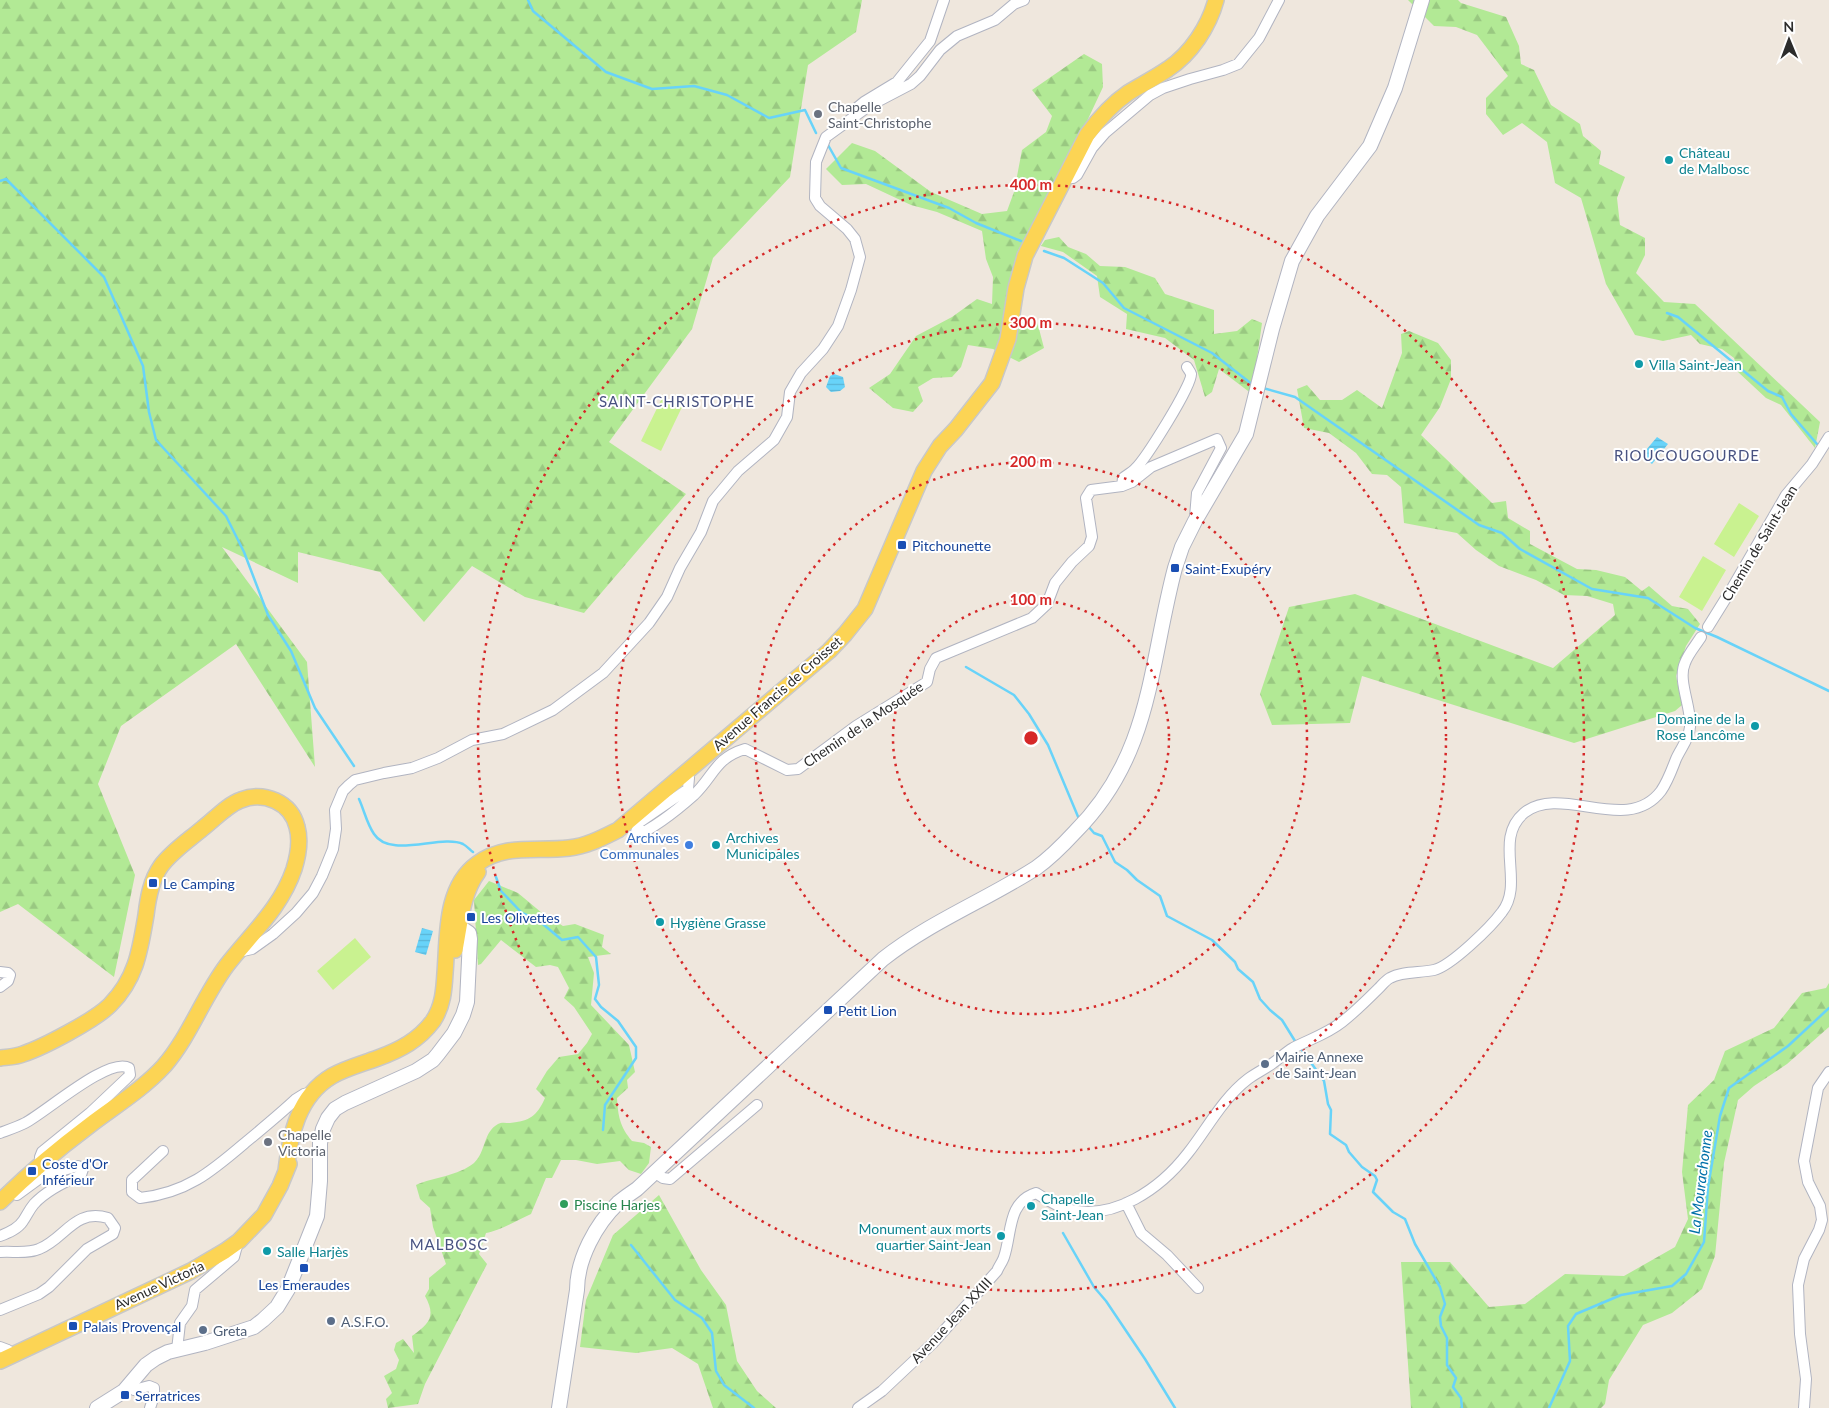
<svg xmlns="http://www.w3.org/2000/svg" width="1829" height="1408" font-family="Lato,sans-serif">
<defs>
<pattern id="forest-firs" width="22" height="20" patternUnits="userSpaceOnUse" patternTransform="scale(1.25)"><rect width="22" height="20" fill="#b2e995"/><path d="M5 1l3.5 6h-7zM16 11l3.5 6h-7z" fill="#99c881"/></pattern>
<pattern id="water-rules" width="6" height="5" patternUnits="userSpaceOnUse" patternTransform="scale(1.25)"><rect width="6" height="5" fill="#68d3f9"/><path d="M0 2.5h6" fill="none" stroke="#5ab5d6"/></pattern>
</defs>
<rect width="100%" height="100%" fill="#efe7dd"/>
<path fill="url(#forest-firs)" d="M0 0H862L856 32 808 65 790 177 713 258 692 329 609 442 686 494 584 613 525 597 472 566 424 622 380 572 298 552V583L222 547 307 662 315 767 236 644 121 726 98 784 135 875 114 977 18 904 0 912Z
M1408 0H1458L1461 3 1506 17 1519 46 1521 64 1534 70 1551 105 1580 124 1583 136 1601 151 1599 164 1625 177 1617 198 1620 225 1645 238V255L1636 273 1664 302 1695 304 1820 422 1815 448 1781 405 1766 398 1738 372 1734 358 1722 349 1700 344 1691 335 1663 341 1635 335 1606 284 1581 198 1555 183 1547 142 1522 123 1503 135 1486 114V98L1508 76 1477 35 1456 27 1434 26Z
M1084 54 1102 64 1103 87 1081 134 1018 251 1011 274 1005 317 1037 321 1044 348 1019 362 993 349 968 345 961 367 952 377 933 378 918 387 923 401 913 412 893 408 869 388 890 374 916 336 952 317 977 299 992 304 993 277 986 259 982 231 937 212 911 205 866 184 842 185 826 169 852 143 875 151 931 192 982 214 1007 211 1014 192 1022 150 1046 132 1052 116 1032 90Z
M1059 237 1068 247 1086 254 1100 266 1125 267 1155 278 1165 294 1214 310V334L1237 331 1252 319 1262 323 1252 394 1219 369 1212 392 1205 397 1194 360 1165 338 1126 329 1127 314 1100 297 1097 276 1063 252 1041 246 1045 240Z
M1409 331 1438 343 1451 360V379L1440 407 1421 435 1492 503 1506 501 1508 518 1530 531V544L1577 569 1596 570 1625 577 1642 591 1649 586 1672 606 1688 609 1700 624 1686 646 1676 676 1682 705 1675 711 1574 743 1362 676 1350 723 1272 725 1260 694 1289 607 1355 594 1553 668 1615 615 1613 604 1587 596 1564 595 1536 580 1499 566 1476 550 1457 533 1404 523 1401 487 1387 475 1372 474 1356 453 1329 433 1304 428 1297 389 1307 385 1320 400H1342L1357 390 1382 408 1402 353 1401 334Z
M489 881 518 893 542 913 563 926 575 924 604 935 602 947 611 954 588 957 594 973 591 1005 629 1045 635 1072 627 1080 628 1088 617 1098C618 1116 620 1127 632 1141L644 1143 651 1147 649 1163 641 1174 629 1170 620 1161 597 1164 576 1160H561L552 1178H546L531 1214C518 1220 499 1231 486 1233L479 1254 487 1264 425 1384 418 1404 388 1408 386 1399 392 1393 384 1376 396 1369 399 1360 394 1350 396 1343 403 1339 414 1353 412 1336C430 1323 436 1316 425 1296L429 1289V1278L446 1264 433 1227 430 1208 420 1199 416 1185C434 1177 458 1176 474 1163 486 1152 483 1132 498 1124 501 1122 506 1123 510 1123 530 1121 537 1116 545 1098L536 1089 547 1071 559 1057 578 1054 587 1043 592 1034 574 1007 564 998 569 988 558 967 550 965 536 967 501 940 481 964 478 965 474 900Z
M1829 983V1027L1787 1064 1754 1086 1738 1100 1724 1163 1715 1256 1702 1289 1672 1313 1643 1325 1609 1380 1605 1404 1601 1408H1411L1401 1262H1450L1489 1307 1525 1304 1565 1274 1624 1276 1675 1247 1688 1219 1682 1172 1688 1105 1714 1080 1725 1051 1774 1028 1802 993 1826 988Z
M659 1195 701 1270 726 1305 737 1361 757 1391 776 1408H713L698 1364 672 1348 636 1353 580 1347 586 1300 613 1235Z"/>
<path fill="#c9f290" d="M662 398 682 407 661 451 641 441Z
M1739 503 1759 516 1734 557 1714 544Z
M1703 556 1726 570 1702 611 1679 597Z
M355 938 371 957 333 990 317 971Z"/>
<path fill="url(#water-rules)" d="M834 374 843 377 845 387 840 391 831 392 826 387 830 376Z
M1657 437 1668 444 1652 464 1641 456Z
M422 928 433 931 426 955 415 952Z"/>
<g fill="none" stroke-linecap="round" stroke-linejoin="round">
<path stroke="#68d3f9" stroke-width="2.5" d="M528 0 533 11 606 72 652 89 694 86 727 95 769 118 805 110 816 133
M828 145 841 168 949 208 976 223 1021 241
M0 181 6 179 104 277 143 366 149 412 156 440 226 516 244 552 268 615 291 651 315 708 354 766
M1044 251 1064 258 1103 283 1124 308 1212 353 1253 385
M1667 313 1678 317 1768 391 1782 397 1791 414 1817 444
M1263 388 1295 397 1479 525 1502 533 1520 549 1592 589 1648 598 1695 628 1717 637 1829 691
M966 667 1014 695 1029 714 1048 745 1079 819
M359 799C364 810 367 824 374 834 390 859 441 834 463 844 467 846 470 850 473 852
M1088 826 1094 833 1102 836 1115 862 1127 870 1137 880 1160 896 1167 916 1212 940 1235 962 1238 969 1253 982 1260 999 1270 1010 1282 1020 1295 1041
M496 877 501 891 522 913 538 920 562 940 578 937 596 957 599 985 595 999 601 1007 618 1021 636 1047V1058L605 1105 603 1130
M1302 1050 1324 1081 1328 1104 1331 1110 1330 1134 1346 1145 1349 1152 1362 1167 1375 1176 1377 1180 1373 1192 1393 1212 1405 1219 1415 1244 1440 1287 1445 1304 1440 1317 1441 1326 1447 1338V1365L1456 1378 1453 1387 1461 1398 1462 1408
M1063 1233 1094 1287 1106 1301 1145 1359 1175 1408
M631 1245 675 1300 702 1318 712 1333 716 1371 724 1385 754 1408
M1549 1408 1570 1361 1568 1326 1576 1314 1621 1295 1672 1286 1686 1274 1704 1242 1708 1187 1720 1116 1729 1088 1788 1046 1829 1008"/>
<defs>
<path id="street" d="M853 111 864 102 897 82 930 41 944 0
M1065 177 1073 178 1077 175 1092 148 1105 133 1150 95 1163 88 1190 79 1223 70 1238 64 1259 38 1279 0
M1122 486 1123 478C1127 475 1132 472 1135 469 1145 460 1193 384 1191 374 1190 371 1188 369 1187 367
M1708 627 1731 590 1786 495 1812 464 1829 437
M686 772 689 778 688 789 640 822 634 837C656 827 676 811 694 795 714 776 715 758 745 749L787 770 798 769 856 726 927 682 930 669 936 658 1032 618 1047 604 1055 583 1072 562 1089 546 1092 537 1086 498 1091 490 1122 486 1132 482 1151 467 1217 439 1221 448 1197 493 1195 517
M238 950 243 951 252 949 273 934 296 913 313 893 322 876 333 849 336 829 335 810 343 791 349 785 355 780 384 773 412 768 438 758 472 740 503 734 553 710 603 673 649 623 667 597 680 568 701 532 713 501 738 471 774 440 787 417 790 392 801 373 823 349 838 326 851 290 860 257 855 239 847 229 820 206 815 198 816 162 826 137 869 106 911 84 920 76 940 50 957 36 995 20 1014 4 1024 0
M0 972 8 973 10 975 8 981 0 987
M0 1133C8 1130 17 1127 25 1123 45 1113 109 1056 129 1068L130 1075 127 1078 90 1113 42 1152 40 1157 41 1163
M163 1151 132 1180V1192L140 1198C187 1193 212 1171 246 1142 263 1128 280 1114 296 1099L304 1094 313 1092
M654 1172 663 1178 670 1179 757 1105
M1126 1203 1141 1233 1167 1255 1198 1288
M0 1236C8 1233 18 1229 23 1221 27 1215 29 1210 34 1204 46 1191 64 1182 81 1175L83 1169 78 1166 43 1176 17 1195 11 1191
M0 1252C13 1251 28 1254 39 1249 65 1239 74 1208 108 1218L115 1228 113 1234 87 1249 49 1287 39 1294 0 1310
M0 1347 8 1350 11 1356
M177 1350 180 1323 192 1306 195 1290 234 1257 238 1242
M128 1387 134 1390 149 1386 154 1388V1396L150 1408
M858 1408 882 1391 933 1343 997 1271C999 1266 1003 1261 1004 1257 1012 1234 1007 1202 1036 1193 1046 1199 1056 1206 1067 1209 1114 1222 1161 1188 1188 1153 1207 1129 1223 1098 1248 1079 1256 1073 1265 1069 1273 1063 1280 1058 1286 1052 1293 1048 1310 1039 1327 1034 1342 1022 1355 1012 1367 1000 1379 988 1382 985 1386 980 1390 978 1402 971 1420 973 1434 970 1451 966 1491 927 1502 912 1525 883 1493 839 1524 813 1561 783 1627 836 1661 791 1668 781 1672 769 1676 759 1681 748 1689 739 1690 727 1692 708 1677 680 1685 663 1688 654 1696 645 1701 637
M1804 1408 1806 1379 1800 1334 1798 1285 1804 1259 1819 1230 1822 1220 1820 1206 1808 1182 1804 1161 1818 1088 1829 1072"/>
<path id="secondary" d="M97 1408 124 1391 146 1365 156 1358 168 1352 205 1343 254 1327 263 1320 277 1307 288 1289 317 1216 320 1181V1143L323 1129 328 1118 335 1109 345 1103 416 1071 433 1060 438 1054 454 1033 463 1015 467 1002 470 939 469 933 460 927
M559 1408 577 1290C577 1259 596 1224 618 1203 624 1198 631 1193 637 1189L883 959C930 922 986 900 1036 868 1050 858 1063 845 1075 832 1152 755 1149 666 1175 568L1182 547 1195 521 1246 434 1272 329 1292 261 1317 216 1370 146 1395 88 1422 0"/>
<path id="primary" d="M455 950C460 925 462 893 478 872
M0 1058C8 1057 16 1057 23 1054 44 1047 95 1020 110 1005 136 979 140 951 146 915 148 898 151 880 161 866 172 851 189 840 203 828 215 819 227 805 241 800 264 791 291 802 297 827 301 841 298 856 294 869 281 908 251 934 227 965 203 997 190 1036 164 1066 143 1089 115 1106 90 1125 58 1149 28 1174 0 1202
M286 1171C290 1135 298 1096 332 1076 346 1068 362 1064 378 1058 400 1050 419 1040 433 1021 443 1006 444 990 445 973 448 938 444 888 477 864 505 843 537 852 569 848 587 846 602 838 618 830L829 651 845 634 865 609 924 471 940 446 956 429 992 383 1008 339 1016 288 1025 256 1087 135C1098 120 1112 104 1128 93 1141 85 1155 78 1168 69 1191 54 1209 26 1216 0
M0 1361 191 1271 225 1251 239 1241 264 1215 280 1186 289 1164"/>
</defs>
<use href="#street" stroke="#b1b4c1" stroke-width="12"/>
<use href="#secondary" stroke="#b1b4c1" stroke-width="16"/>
<use href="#primary" stroke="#c8c8c8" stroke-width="18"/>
<use href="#street" stroke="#fff" stroke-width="10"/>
<use href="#secondary" stroke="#fff" stroke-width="14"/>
<use href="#primary" stroke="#fcd454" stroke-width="15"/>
</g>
<g fill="none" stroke="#d62828" stroke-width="2.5" stroke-dasharray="2.5 5">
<circle cx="1031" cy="738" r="138"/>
<circle cx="1031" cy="738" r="276"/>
<circle cx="1031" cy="738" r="415"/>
<circle cx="1031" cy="738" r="553"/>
</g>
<g fill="#6b7280" stroke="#fff" stroke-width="2">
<circle cx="818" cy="114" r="5"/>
<circle cx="268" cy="1142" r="5"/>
</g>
<g fill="#0f9aa8" stroke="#fff" stroke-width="2">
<circle cx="1669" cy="160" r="5"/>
<circle cx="1639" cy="364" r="5"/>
<circle cx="1755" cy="726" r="5"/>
<circle cx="716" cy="845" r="5"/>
<circle cx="660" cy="922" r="5"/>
<circle cx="1031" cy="1206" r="5"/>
<circle cx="1001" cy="1236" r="5"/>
<circle cx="267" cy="1251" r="5"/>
</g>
<g fill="#1a4fb4" stroke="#fff" stroke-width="2">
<rect x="897" y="540" width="10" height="10" rx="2.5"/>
<rect x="1170" y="563" width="10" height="10" rx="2.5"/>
<rect x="148" y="878" width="10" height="10" rx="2.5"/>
<rect x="466" y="912" width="10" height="10" rx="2.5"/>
<rect x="823" y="1005" width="10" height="10" rx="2.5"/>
<rect x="27" y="1166" width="10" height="10" rx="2.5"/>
<rect x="299" y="1263" width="10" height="10" rx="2.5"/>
<rect x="68" y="1321" width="10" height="10" rx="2.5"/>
<rect x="120" y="1390" width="10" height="10" rx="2.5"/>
</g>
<circle fill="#3f7fe0" stroke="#fff" stroke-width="2" cx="689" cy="845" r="5"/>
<g fill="#5c6f8a" stroke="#fff" stroke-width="2">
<circle cx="1265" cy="1064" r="5"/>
<circle cx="331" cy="1321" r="5"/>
<circle cx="203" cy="1330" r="5"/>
</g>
<circle fill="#2e9e5b" stroke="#fff" stroke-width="2" cx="564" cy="1204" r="5"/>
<g text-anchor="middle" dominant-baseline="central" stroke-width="4" stroke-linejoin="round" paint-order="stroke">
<g font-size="14" fill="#5b616d" stroke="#fff" text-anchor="start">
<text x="828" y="106">Chapelle<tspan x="828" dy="16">Saint-Christophe</tspan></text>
<text x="278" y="1134">Chapelle<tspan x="278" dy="16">Victoria</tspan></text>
</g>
<g font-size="14" fill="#0d838f" stroke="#fff" text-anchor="start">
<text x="1679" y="152">Château<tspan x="1679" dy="16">de Malbosc</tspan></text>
<text x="1649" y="364">Villa Saint-Jean</text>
<text x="1745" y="718" text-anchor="end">Domaine de la<tspan x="1745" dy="16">Rose Lancôme</tspan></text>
<text x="726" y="837">Archives<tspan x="726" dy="16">Municipales</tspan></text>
<text x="670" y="922">Hygiène Grasse</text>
<text x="1041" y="1198">Chapelle<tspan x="1041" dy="16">Saint-Jean</tspan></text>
<text x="991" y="1228" text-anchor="end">Monument aux morts<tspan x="991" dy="16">quartier Saint-Jean</tspan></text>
<text x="277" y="1251">Salle Harjès</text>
</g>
<g font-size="14" fill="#2c2c2c" stroke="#fff">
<text transform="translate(1759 543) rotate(-59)">Chemin de Saint-Jean</text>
<text transform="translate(777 693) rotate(-41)">Avenue Francis de Croisset</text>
<text transform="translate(863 724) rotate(-34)">Chemin de la Mosquée</text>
<text transform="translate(159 1285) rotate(-25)">Avenue Victoria</text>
<text transform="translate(951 1320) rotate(-47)">Avenue Jean XXIII</text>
</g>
<g font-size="14" fill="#164399" stroke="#fff" text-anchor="start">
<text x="912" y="545">Pitchounette</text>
<text x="1185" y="568">Saint-Exupéry</text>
<text x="163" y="883">Le Camping</text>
<text x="481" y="917">Les Olivettes</text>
<text x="838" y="1010">Petit Lion</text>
<text x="42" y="1163">Coste d'Or<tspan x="42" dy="16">Inférieur</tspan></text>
<text x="304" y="1284" text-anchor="middle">Les Emeraudes</text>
<text x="83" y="1326">Palais Provençal</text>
<text x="135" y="1395">Serratrices</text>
</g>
<g font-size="14" fill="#366cbe" stroke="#fff" text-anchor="end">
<text x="679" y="837">Archives<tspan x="679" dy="16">Communales</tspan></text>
</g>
<g font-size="14" fill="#4e5e75" stroke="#fff" text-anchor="start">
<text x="1275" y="1056">Mairie Annexe<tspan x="1275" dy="16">de Saint-Jean</tspan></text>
<text x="341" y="1321">A.S.F.O.</text>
<text x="213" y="1330">Greta</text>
</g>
<g font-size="14" fill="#27864d" stroke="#fff" text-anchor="start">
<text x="574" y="1204">Piscine Harjes</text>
</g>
<g font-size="15" letter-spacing="1" fill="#485281" stroke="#fff">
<text x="677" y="401">SAINT-CHRISTOPHE</text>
<text x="1687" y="455">RIOUCOUGOURDE</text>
<text x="449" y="1244">MALBOSC</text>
</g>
<g font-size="15" font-style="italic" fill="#0271a9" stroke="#fff">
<text transform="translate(1700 1182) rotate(-83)">La Mourachonne</text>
</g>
</g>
<circle cx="1031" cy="738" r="8" fill="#d62828" stroke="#fff" stroke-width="2.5"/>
<g font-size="15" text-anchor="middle" font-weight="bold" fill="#d62828" stroke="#fff" stroke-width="4" stroke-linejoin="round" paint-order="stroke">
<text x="1031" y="190">400 m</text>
<text x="1031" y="328">300 m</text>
<text x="1031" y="467">200 m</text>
<text x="1031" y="605">100 m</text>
</g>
<g transform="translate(1789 40) rotate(359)" stroke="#ffffff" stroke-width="4" paint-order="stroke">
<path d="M0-4L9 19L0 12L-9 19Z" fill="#2c2c2c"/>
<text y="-8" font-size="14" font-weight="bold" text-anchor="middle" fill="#2c2c2c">N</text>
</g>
</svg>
